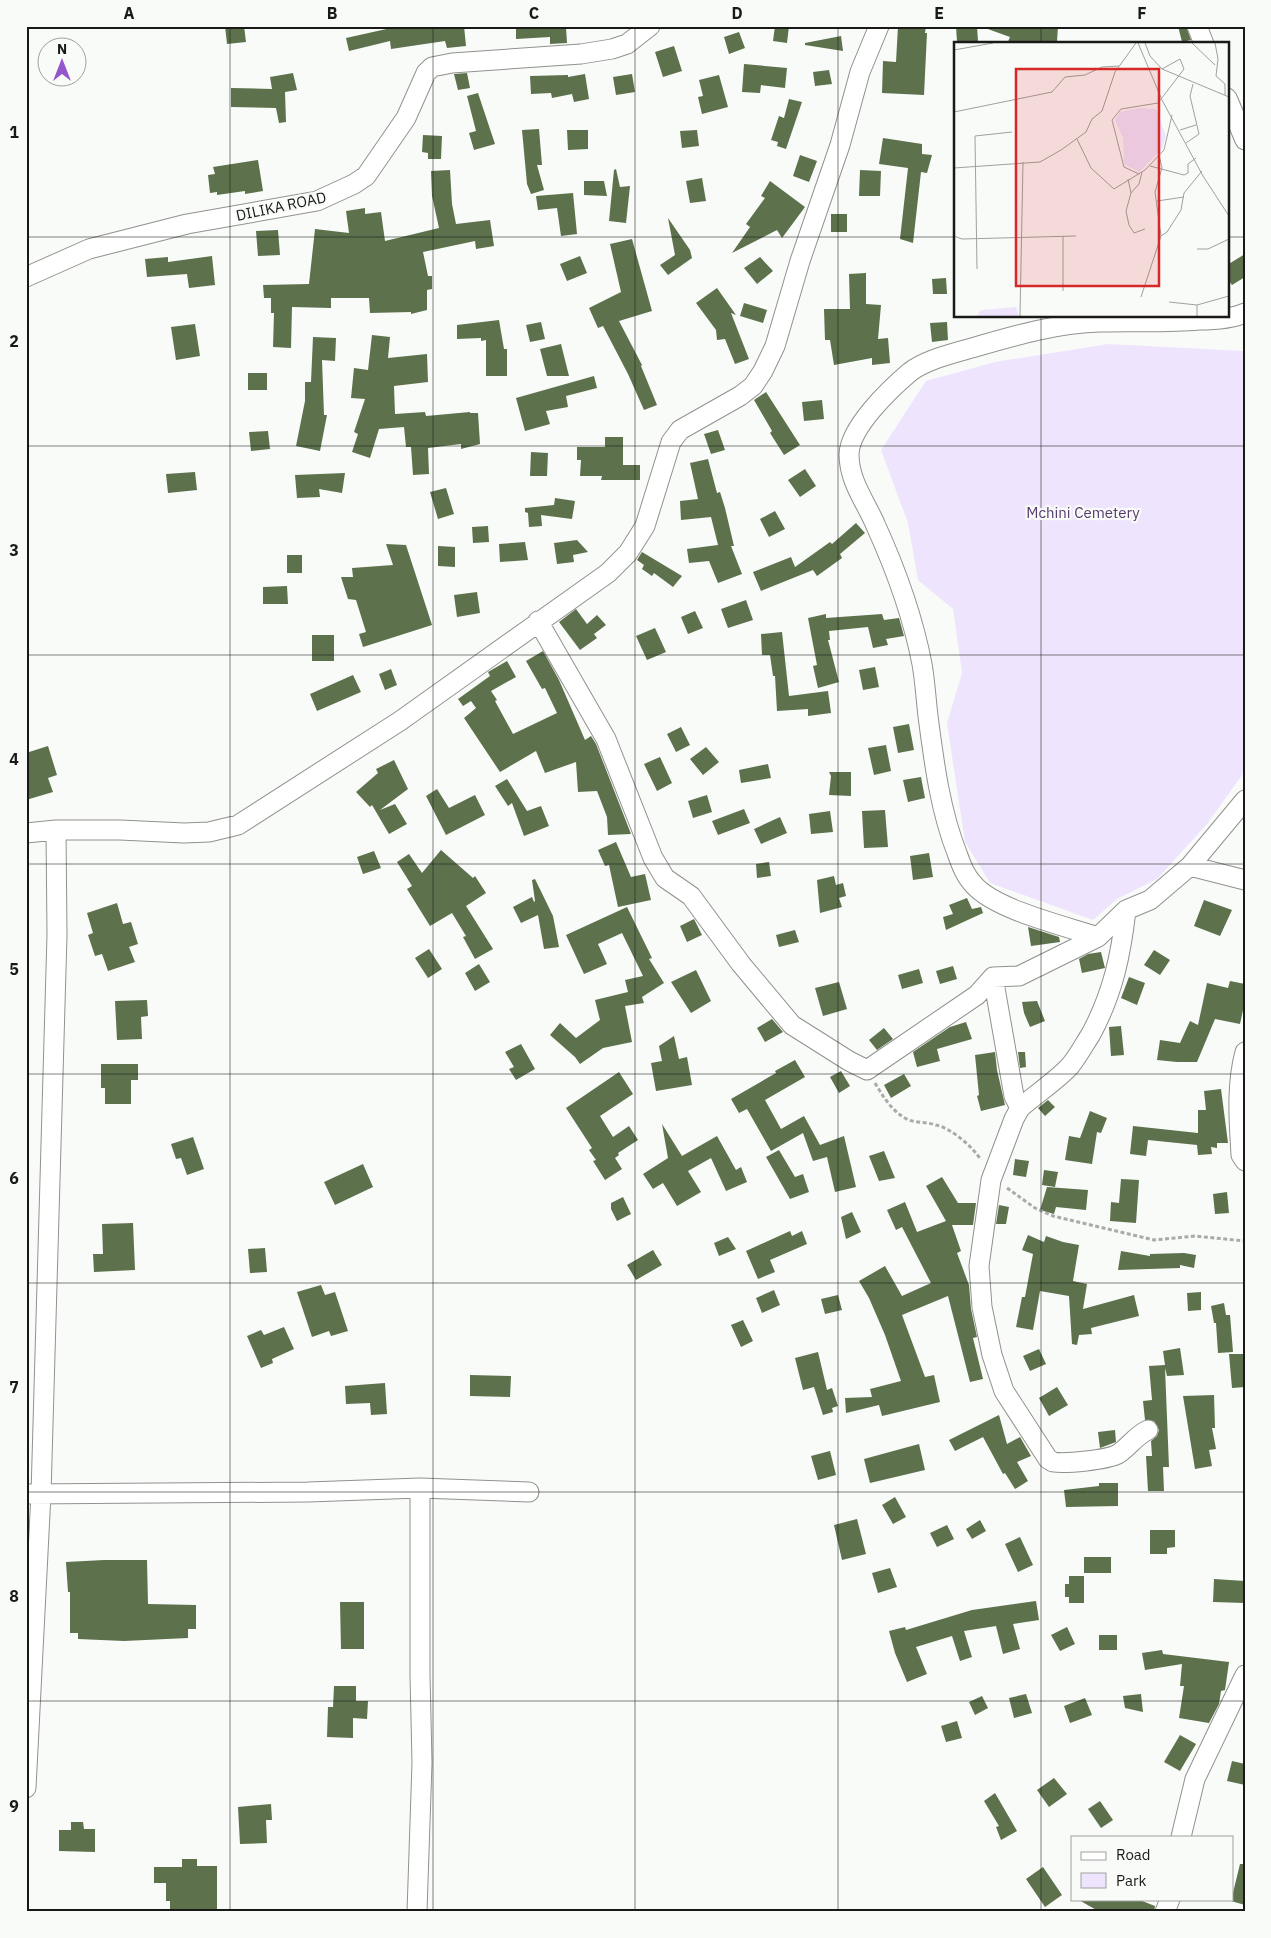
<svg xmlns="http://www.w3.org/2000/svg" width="1271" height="1938" font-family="'IBM Plex Sans',sans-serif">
<rect width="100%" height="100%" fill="#f9fbf8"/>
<path fill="#efe4fd" d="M1108 344 1243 351 1245 354V771L1207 824 1157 879 1117 899 1093 920 990 883 965 842 947 723 962 673 953 609 918 580 908 523 881 450 926 381 995 362Z"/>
<path fill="#5c714c" d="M225 26H244L246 42 227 44Z
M400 26H464L466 46 447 48 445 41 391 49 390 41 349 51 346 38Z
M775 26H789L787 43 773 41Z
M898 26H926L925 33H927L924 95 882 93 883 61 896 62Z
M956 26H977L978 41 957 42Z
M985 26H1058L1057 42 1030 41 1029 44H1007L1010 37 985 28Z
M1178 26H1186L1191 40 1182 42Z
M516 27H566L567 43 550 44V37L516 39Z
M739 32 745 48 729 54 724 37Z
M841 36 843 51 805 45V43Z
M674 46 682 71 663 77 655 52Z
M744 64 787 68 785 88 761 85 760 93 742 92Z
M829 70 832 84 815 86 813 72Z
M293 73 297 90 285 92 286 122 279 123 276 108 231 107V88L272 89 270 77Z
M467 73 470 88 458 90 454 74Z
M585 74 589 99 574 102 572 94 552 98 551 93 531 94 530 76 568 75V77Z
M632 74 635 92 616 95 613 77Z
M719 75 728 107 702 114 698 97 703 96 699 80Z
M478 93 495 144 474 150 469 133 476 131 467 96Z
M789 99 802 102 786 149 777 146 778 142 771 140 779 116 784 118Z
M539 129 542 165H537L544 190 531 194 527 184 522 130Z
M567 130H588V149L568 150Z
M697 130 699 146 682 148 680 131Z
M423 135 442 136 441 159H428V153L422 152Z
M883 138 922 144V154L932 155 927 173 921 172 913 243 900 239 908 168 879 164Z
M800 155 817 161 809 182 793 176Z
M258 160 263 191 245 194V191L217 195V192L210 193 208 175 215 174 213 167Z
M616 169 620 187 630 186 626 223 609 221 614 170Z
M450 170 452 204 456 224 490 220 494 246 476 249 475 241 423 252 428 276H432V289L427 290V310L411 314V312L370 313 369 298H331V308L292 307 291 348 273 347 274 313H271V298H264L263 285 309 284 315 229 349 233 346 211 365 208V214L381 212 385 241 439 228 432 196 431 171Z
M860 170 881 171 880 196H859Z
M702 178 706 201 690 203 686 181Z
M584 181H604L607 196 584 195Z
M770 181 805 207 782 238 777 230 732 253 750 227 746 224 765 198 761 196Z
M573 193 577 234 561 236 557 208 538 210 536 196Z
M831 214H847V232H831Z
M668 218 690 250 692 258 668 275 660 265 675 255Z
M278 230 280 255 258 256 256 231Z
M632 239 652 311 619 321 642 365 641 366 657 405 644 410 628 374 603 326 598 328 589 308 621 292 610 244Z
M1245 254V277L1232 285 1227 278V265Z
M212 256 215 285 189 288 187 274 147 277 145 259 168 257V262Z
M580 256 587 273 567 281 560 264Z
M760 257 773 271 757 284 744 268Z
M866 273V304L881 305 878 339 888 338 890 363 872 365V358L834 365 830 340H825L824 309H850L849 274Z
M946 278 947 294H933L932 279Z
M717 288 736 315 731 313 749 359 735 364 725 339 717 340 716 330 696 303Z
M744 303 767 310 763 323 740 316Z
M499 320 504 349H507V376H486V340L481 341V338L457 339V325Z
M541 322 545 339 530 342 526 325Z
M947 322 948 340 932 342 930 323Z
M195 324 200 356 176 360 171 327Z
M372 335 390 337 388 358 427 354 428 382 394 386 395 414 425 412 426 416 470 412V413H478L480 444 461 449V444L428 448 429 474 413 475 411 447H406L404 427 379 429 370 458 352 452 358 434 354 432 365 399 351 398 354 368 368 370Z
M313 337 336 338 335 361 322 360 324 415H327L320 451 296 446 305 401V382H311Z
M561 344 569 376H547L540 349Z
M248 373H267V390H248Z
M594 376 597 388 566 396 568 407 546 411 550 424 525 431 516 398Z
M766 392 800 445 784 455 770 433 772 431 754 400Z
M822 400 824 419 804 421 802 402Z
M718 430 725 450 711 454 704 434Z
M268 431 270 449 251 451 249 432Z
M605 437H623V465H640V480H601L602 476H580L581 460H577V447H605Z
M531 452 548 453 547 476H530Z
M708 459 717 493 720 492 725 508 734 546H731L742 574 718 583 709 561 689 563 687 549 718 545 711 517 681 520 680 501 698 499 690 463Z
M805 469 816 486 800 497 788 480Z
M195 472 197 490 168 493 166 474Z
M345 473 342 493 319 489 320 497 297 498 295 475Z
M446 488 454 514 438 519 430 492Z
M555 498 575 501 572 519 541 515 542 526 529 527 528 513 525 512V508L554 505Z
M775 511 785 529 769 537 760 519Z
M856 523 865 533 840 554 842 558 817 576 813 570 761 591 753 572 791 557 795 567 830 542 832 544Z
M488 526 489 542 473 543 472 527Z
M577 540 588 552 573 555 574 562 557 564 554 543Z
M525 542 528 560 500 562 499 544Z
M386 544 406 545 432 625 363 647 359 634 366 632 356 600 348 599 341 577H353L352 568 393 565Z
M438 546 455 547V567L438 566Z
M642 552 682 576 673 587 654 573 652 576 642 569 644 565 637 560Z
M287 555H302V573H287Z
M287 586 288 604H263V587Z
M477 592 480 613 457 617 454 595Z
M746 600 753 620 728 628 721 609Z
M576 609 587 624 597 615 606 625 594 634 597 638 580 650 559 622Z
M695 611 703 628 688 634 681 617Z
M826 614V618L882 614 884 620 899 618 904 636 886 639 888 645 873 648 868 627 829 631 830 640H828L839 682 818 688 813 666 817 665 808 618Z
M655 628 666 652 647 660 636 636Z
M782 632 789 696 828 691 831 713 808 716V709L777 711 775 676H773L770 655H762L761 634Z
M312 635H334V661H312Z
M543 651 559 680 585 740 591 736 596 744 631 834 608 835 607 817 597 791 578 792 576 762 545 773 536 751 500 772 464 718 476 708 471 701 463 706 458 699 490 676 488 672 507 661 516 677 491 691 497 700 495 701 513 734 557 713 545 688 542 689 526 661Z
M875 667 879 687 863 690 859 670Z
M391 669 397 685 385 690 379 674Z
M353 675 361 692 317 711 310 694Z
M909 724 914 750 898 753 893 727Z
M681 727 690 745 676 752 667 734Z
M886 745 891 771 874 775 868 748Z
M48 746 57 775 48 778 53 792 26 800V753Z
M706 747 719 762 703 775 690 759Z
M660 757 672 783 657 791 644 764Z
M394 760 408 789 380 810 395 804 407 824 389 834 372 805 370 807 356 792 378 773 376 769Z
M768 764 771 778 741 783 739 770Z
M829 772H851V796L829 795 831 776Z
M921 777 925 798 908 802 903 780Z
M507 779 527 811 541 806 549 826 524 836 512 803 508 806 495 786Z
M437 789 449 808 475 795 485 815 446 835 426 796Z
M707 795 712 812 693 818 688 801Z
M744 809 750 823 718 835 712 821Z
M885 810 888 847 864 848 862 811Z
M830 811 833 832 811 834 809 814Z
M780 817 787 833 761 844 754 829Z
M616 842 631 877 645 874 651 900 618 907 609 865 605 866 598 850Z
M441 850 473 878 475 876 486 893 466 906 493 949 475 959 463 937 466 936 452 913 430 926 407 889 412 886 397 862 409 854 422 873Z
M374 851 381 868 363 874 357 857Z
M929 853 933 877 913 880 910 856Z
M769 862 771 876 757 878 756 864Z
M834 876 836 885 843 883 846 896 839 898 842 907 820 913 817 880Z
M535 879 553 916 559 947 544 949 538 915 521 923 513 907 532 897 534 902 535 901 532 880Z
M967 898 972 909 981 907 983 913 946 930 943 917 953 914 949 905Z
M1204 900 1232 910 1220 936 1194 926Z
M117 903 123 924 131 922 138 944 129 947 135 962 108 971 102 954 95 956 88 935 93 933 87 913Z
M627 907 652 958 649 959 664 983 642 997 644 1003 625 1006 632 1042 603 1048 580 1064 575 1057 550 1035 560 1023 576 1038 600 1020 595 1000 628 992 625 980 643 976 622 933 598 944 607 964 584 974 566 935Z
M694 919 702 935 687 942 680 926Z
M1028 927 1059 937 1060 942 1031 946Z
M795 930 799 942 779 947 776 935Z
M429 949 442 969 428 978 415 958Z
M1154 950 1170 960 1160 975 1144 965Z
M1101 952 1105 968 1082 973 1079 959 1088 954Z
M479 964 490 982 475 991 465 973Z
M953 966 957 979 940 984 936 971Z
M919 969 923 983 902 989 898 975Z
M696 970 711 1001 691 1013 671 982Z
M1129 977 1145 983 1137 1005 1121 998Z
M1230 981 1245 984V1001L1240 1024 1215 1019 1197 1062H1177L1157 1060 1160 1040 1180 1043 1190 1021 1198 1025 1207 983 1228 988Z
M839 982 847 1009 823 1016 815 988Z
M147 1000 148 1016 141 1017 142 1039 117 1040 115 1001Z
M1037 1001 1045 1021 1030 1027 1024 1013 1022 1002Z
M772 1019 783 1032 765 1042 757 1028Z
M966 1022 972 1039 937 1049 940 1061 917 1067 913 1052 950 1027Z
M1121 1026 1124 1055 1111 1056 1109 1027Z
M884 1028 893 1039 877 1050 869 1040Z
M674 1036 679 1059 687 1057 692 1085 656 1091 651 1063 662 1061 659 1046Z
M521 1044 535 1069 516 1080 509 1069 514 1067 505 1052Z
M995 1052 997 1070 1005 1105 981 1111 977 1096 979 1095 975 1055Z
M1018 1052H1025L1026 1067 1020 1068Z
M795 1060 805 1077 765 1100 781 1129 804 1116 820 1145 844 1136 856 1187 835 1192 827 1157 813 1161 803 1133 771 1151 747 1109 739 1113 731 1099 776 1073 775 1071Z
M101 1064H138V1080H131V1104H105V1088H101Z
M841 1071 850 1086 839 1093 830 1077Z
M619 1072 633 1094 600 1116 613 1137 629 1126 638 1140 618 1153 619 1155 615 1158 622 1169 605 1180 593 1161 596 1160 589 1150 592 1148 566 1108Z
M904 1074 911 1086 891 1098 884 1085Z
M1221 1089 1228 1143H1217V1148L1211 1147 1212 1154 1198 1155 1197 1145 1148 1140 1146 1156 1130 1154 1133 1126 1198 1133V1110H1206L1204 1091Z
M1048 1100 1055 1107 1045 1116 1038 1108Z
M1090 1111 1107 1118 1101 1133 1097 1132 1092 1164 1065 1160 1069 1136 1080 1138Z
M662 1124 682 1156 717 1136 736 1170 741 1167 747 1182 726 1191 711 1158 688 1171 701 1192 677 1206 663 1183 653 1189 643 1174 668 1158Z
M193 1137 204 1169 187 1175 181 1158 176 1159 171 1144Z
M779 1150 795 1177 803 1174 809 1192 790 1199 766 1157Z
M884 1151 895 1178 879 1181 869 1156Z
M1015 1159 1029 1161 1026 1177 1013 1175Z
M363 1164 373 1187 335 1205 324 1182Z
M1044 1170 1058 1172 1055 1187 1042 1185Z
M942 1177 958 1203H976L973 1225H952L961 1251 957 1253 969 1285 971 1309 977 1337 973 1338 983 1379 970 1382 948 1296 902 1315 925 1377 934 1375 940 1402 882 1416 879 1405 846 1413 845 1398 872 1397 870 1389 901 1381 885 1335 869 1298 859 1281 885 1266 902 1296 931 1283 902 1227 896 1230 887 1210 905 1202 917 1232 946 1221 926 1186Z
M1121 1179 1139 1180 1136 1223 1110 1221 1111 1202 1119 1203Z
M1047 1187 1088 1190 1086 1210 1056 1207 1054 1214 1040 1210Z
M1227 1192 1229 1213 1215 1214 1213 1194Z
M623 1197 631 1214 617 1221 611 1209V1203Z
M999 1205 1009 1207 1006 1224H996Z
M852 1212 861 1232 846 1239 841 1217Z
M133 1223 135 1270 94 1272 93 1254H103L102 1224Z
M790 1231 792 1236 802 1231 807 1244 770 1260 775 1272 758 1279 746 1251Z
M1028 1235 1044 1242 1046 1236 1063 1242 1079 1245 1073 1281 1087 1284 1083 1309 1134 1295 1139 1316 1091 1328 1092 1334 1079 1335 1077 1345 1072 1344 1069 1296 1040 1291 1033 1330 1016 1327 1022 1297H1025L1033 1254 1022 1250Z
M728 1237 736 1249 719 1256 714 1243Z
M265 1248 267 1272 250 1273 248 1249Z
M653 1250 662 1265 636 1280 627 1265Z
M1121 1251 1150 1256V1254L1184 1253 1196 1255 1194 1268 1180 1265V1268L1118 1270Z
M321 1285 325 1295 335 1292 348 1331 331 1336 329 1331 312 1337 297 1292Z
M774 1290 780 1305 762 1313 756 1298Z
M1201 1292V1310L1188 1311 1187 1293Z
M838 1295 842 1310 825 1314 821 1299Z
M1224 1303 1226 1315H1230L1233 1352 1218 1353 1216 1323H1214L1211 1306Z
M743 1320 753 1341 741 1347 731 1325Z
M284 1327 294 1349 272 1359 273 1363 261 1368 247 1336 261 1330 264 1335Z
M1180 1348 1184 1375 1167 1376 1165 1368 1169 1467H1163L1164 1491H1148L1146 1456H1152L1151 1441 1157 1436 1159 1430 1154 1421 1145 1420 1143 1401 1152 1400 1149 1366 1165 1365 1163 1351Z
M1039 1349 1046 1364 1030 1371 1023 1356Z
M818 1352 827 1390 832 1388 838 1406 832 1408 833 1412 823 1415 814 1387 803 1390 795 1358Z
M1229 1354H1245V1387L1232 1388Z
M470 1375 511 1376 510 1397 470 1396Z
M385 1383 387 1414 371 1415 370 1403 346 1404 345 1386Z
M1057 1387 1068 1405 1049 1416 1039 1398Z
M1214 1395 1215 1428H1212L1216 1449 1209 1450 1212 1466 1195 1469 1183 1396Z
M999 1415 1007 1444 1020 1437 1031 1456 1017 1462 1028 1481 1015 1489 1005 1473 1003 1474 983 1437 955 1451 949 1440Z
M1115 1430 1116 1442 1100 1448 1098 1432Z
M919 1444 925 1470 870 1483 864 1459Z
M830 1451 836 1475 818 1480 811 1456Z
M1099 1483H1118V1506L1066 1507 1064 1490 1099 1486Z
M895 1497 906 1517 893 1524 882 1505Z
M857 1519 866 1554 842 1560 834 1525Z
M980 1520 986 1531 972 1539 966 1529Z
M947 1525 954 1539 937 1547 930 1533Z
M1150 1530H1175V1547L1167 1548V1554H1150Z
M1020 1537 1033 1565 1018 1572 1005 1544Z
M1084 1557H1111V1573H1084Z
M104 1560H147L148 1604 196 1605V1629H188V1638L124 1641 78 1639V1633H70V1592H68L66 1562Z
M890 1568 897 1587 878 1593 872 1573Z
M1069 1576H1084V1603H1069V1597H1065V1584H1069Z
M1214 1579 1245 1581V1603L1213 1602Z
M1036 1601 1039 1620 1013 1624 1020 1649 1003 1654 996 1626 964 1631 972 1657 960 1661 952 1636 916 1647 927 1674 907 1682 895 1653 889 1631 905 1627 906 1630 972 1610Z
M340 1602H364V1649H341Z
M1067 1627 1075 1644 1060 1651 1051 1635Z
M1099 1635H1117V1650H1099Z
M1162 1650 1163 1654 1229 1662 1225 1690 1221 1691 1219 1704 1209 1723 1179 1718 1184 1686H1180L1182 1664 1145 1670 1142 1653Z
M334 1686H356V1701H368L367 1719 353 1718V1738L327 1737 328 1707H333Z
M1026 1694 1032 1713 1014 1718 1009 1698Z
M1141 1694 1143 1712 1125 1708 1123 1696Z
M982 1696 988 1708 975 1715 969 1702Z
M1085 1698 1092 1715 1070 1723 1064 1706Z
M957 1721 962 1738 946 1742 941 1726Z
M1180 1735 1196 1744 1180 1771 1164 1762Z
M1232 1761 1245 1764V1785L1227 1781Z
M1054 1778 1067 1794 1049 1807 1037 1790Z
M995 1793 1017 1831 1001 1840 996 1827 999 1826 984 1801Z
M1100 1801 1113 1820 1101 1828 1088 1809Z
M271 1804 272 1820H266L267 1843 240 1844 238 1807Z
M71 1822H83L84 1829H95V1852L59 1851V1830H71Z
M182 1859H197V1866H217V1912H170V1901H166V1883H154V1867H182Z
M1240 1864H1245V1905L1231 1901Z
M1043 1867 1062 1895 1045 1907 1026 1879Z
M1077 1899H1137L1155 1906 1154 1912H1100Z"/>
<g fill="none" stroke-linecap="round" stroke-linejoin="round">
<defs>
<path id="street" d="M1197 26 1204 44
M1227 98 1245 140
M26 277 89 249 187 224 317 201 354 184 366 176 406 118 426 73 432 67 452 63 581 54 612 49 627 44 650 26
M538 621 606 739 653 858 665 878 691 896 741 964 792 1025 849 1061 867 1070 977 995 993 977 1019 976 1098 937 1126 910 1150 900 1190 866 1245 800
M26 833 56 830H120L184 833 209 832 238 825 400 721 608 573 628 553 645 526 671 442 680 430 740 396 753 386 763 371 775 346 800 261 840 145 860 72 879 26
M1190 866 1245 880
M1098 937C1065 926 996 910 974 885 965 876 961 864 957 853 940 810 934 762 928 716 926 699 925 681 922 664 913 617 896 570 876 526 866 502 849 482 849 454 850 427 890 389 910 372 926 360 948 355 968 349 1010 337 1055 323 1100 322 1133 321 1166 323 1199 320 1213 320 1231 319 1245 313
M993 977 1014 1096 1020 1108 1014 1119 991 1180 979 1266 982 1307 992 1355 1004 1391 1048 1459 1053 1462C1065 1464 1107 1460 1118 1454 1129 1447 1135 1436 1148 1430
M1245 1052C1236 1086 1239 1120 1241 1155L1245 1161
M1020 1108C1036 1094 1056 1081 1070 1066 1078 1056 1084 1045 1091 1034 1113 993 1121 955 1126 910
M26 1494 308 1492 420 1488 529 1492
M26 1788 41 1494 57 935 56 830
M1181 1837 1195 1779 1245 1675
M417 1912 422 1763 420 1675V1488
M1165 1912 1170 1899"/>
</defs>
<use href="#street" stroke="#90928e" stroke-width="21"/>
<path stroke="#aaaba9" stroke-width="3" stroke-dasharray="4 2.5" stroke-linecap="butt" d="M875 1083C884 1098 893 1113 909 1120 917 1123 927 1122 936 1125 951 1128 973 1147 981 1160
M1007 1188 1035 1208 1053 1216 1154 1240 1195 1236 1245 1241"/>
<use href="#street" stroke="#fff" stroke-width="19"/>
</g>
<path fill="none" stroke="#191a18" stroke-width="1" stroke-opacity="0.55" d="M230 26V1912M433 26V1912M635 26V1912M838 26V1912M1041 26V44M26 237H955M1227 237H1245M1041 316V1912M26 446H1245M26 655H1245M26 864H1245M26 1074H1245M26 1283H1245M26 1492H1245M26 1701H1245"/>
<g text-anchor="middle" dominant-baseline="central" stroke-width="4.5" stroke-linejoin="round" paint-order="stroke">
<g font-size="15" fill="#191a18" stroke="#f9fbf8">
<text transform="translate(281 206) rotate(-12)">DILIKA ROAD</text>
</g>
<g font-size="15" fill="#543a6f" stroke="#f9fbf8">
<text x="1083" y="512">Mchini Cemetery</text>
</g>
</g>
<g transform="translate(954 42)">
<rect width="275" height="275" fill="#f9fbf8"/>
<path d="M186 66 202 67 212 94 208 107 185 130 170 122 169 96 161 78 166 70ZM62 265 65 274H23L27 268Z" fill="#efe4fd"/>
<path fill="none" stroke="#9fa19e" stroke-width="1" d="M184 1 208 58 249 134 275 174M191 1 196 14 208 27 275 55M238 1 261 23M261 1 264 17 262 34 271 42V53M0 8 39 1M0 70 98 50 111 35 131 33 148 25 165 24M226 88 242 83M123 97 137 126 160 147 191 128 210 108 218 73M232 101 245 92 236 54 239 42M196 124 230 133 234 131V122L242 116M0 126 86 120 107 108 132 90 138 77 148 69 161 30 182 1M185 132 170 125 158 78 167 67 204 61 230 27 226 17 208 27M174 137 177 151 172 169 175 183 180 191 191 187M177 151 185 142 188 130M203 159 230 155M0 194 8 197 122 194M207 194 213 190 227 168 230 151 248 129M243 207H254L275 197M23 227 21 94 58 90M109 249V194M187 255 207 194 201 150 208 126 205 113M215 260 243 263M66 274 69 120M243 274V263L275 254"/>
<path fill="#d62828" fill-opacity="0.15" stroke="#d62828" stroke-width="2.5" d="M62 27H205V244H62Z"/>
<rect width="275" height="275" fill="none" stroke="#191a18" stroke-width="2.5"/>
</g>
<rect width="1271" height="1938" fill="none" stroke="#f9fbf8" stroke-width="55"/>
<rect x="1071" y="1836" width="162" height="65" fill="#f9fbf8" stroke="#9fa19e"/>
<rect x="1081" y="1852" width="25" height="8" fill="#ffffff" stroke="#9fa19e"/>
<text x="1116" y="1860" font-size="15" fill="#191a18">Road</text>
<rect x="1081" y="1873" width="25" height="15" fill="#efe4fd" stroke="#9fa19e"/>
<text x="1116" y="1886" font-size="15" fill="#191a18">Park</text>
<g transform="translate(62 62)"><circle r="24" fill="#f9fbf8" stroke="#9fa19e"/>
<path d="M0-4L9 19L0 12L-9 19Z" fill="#9456cd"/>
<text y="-8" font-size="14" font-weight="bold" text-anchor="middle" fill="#191a18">N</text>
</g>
<rect x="28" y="28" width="1216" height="1882" fill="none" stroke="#191a18" stroke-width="2"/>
<g font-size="16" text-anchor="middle" font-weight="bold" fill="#191a18">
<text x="129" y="19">A</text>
<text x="332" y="19">B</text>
<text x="534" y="19">C</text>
<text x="737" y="19">D</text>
<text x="939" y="19">E</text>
<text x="1142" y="19">F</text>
<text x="14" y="138">1</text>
<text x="14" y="347">2</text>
<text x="14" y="556">3</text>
<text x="14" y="765">4</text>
<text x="14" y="975">5</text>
<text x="14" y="1184">6</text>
<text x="14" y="1393">7</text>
<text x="14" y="1602">8</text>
<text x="14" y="1812">9</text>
</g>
</svg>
